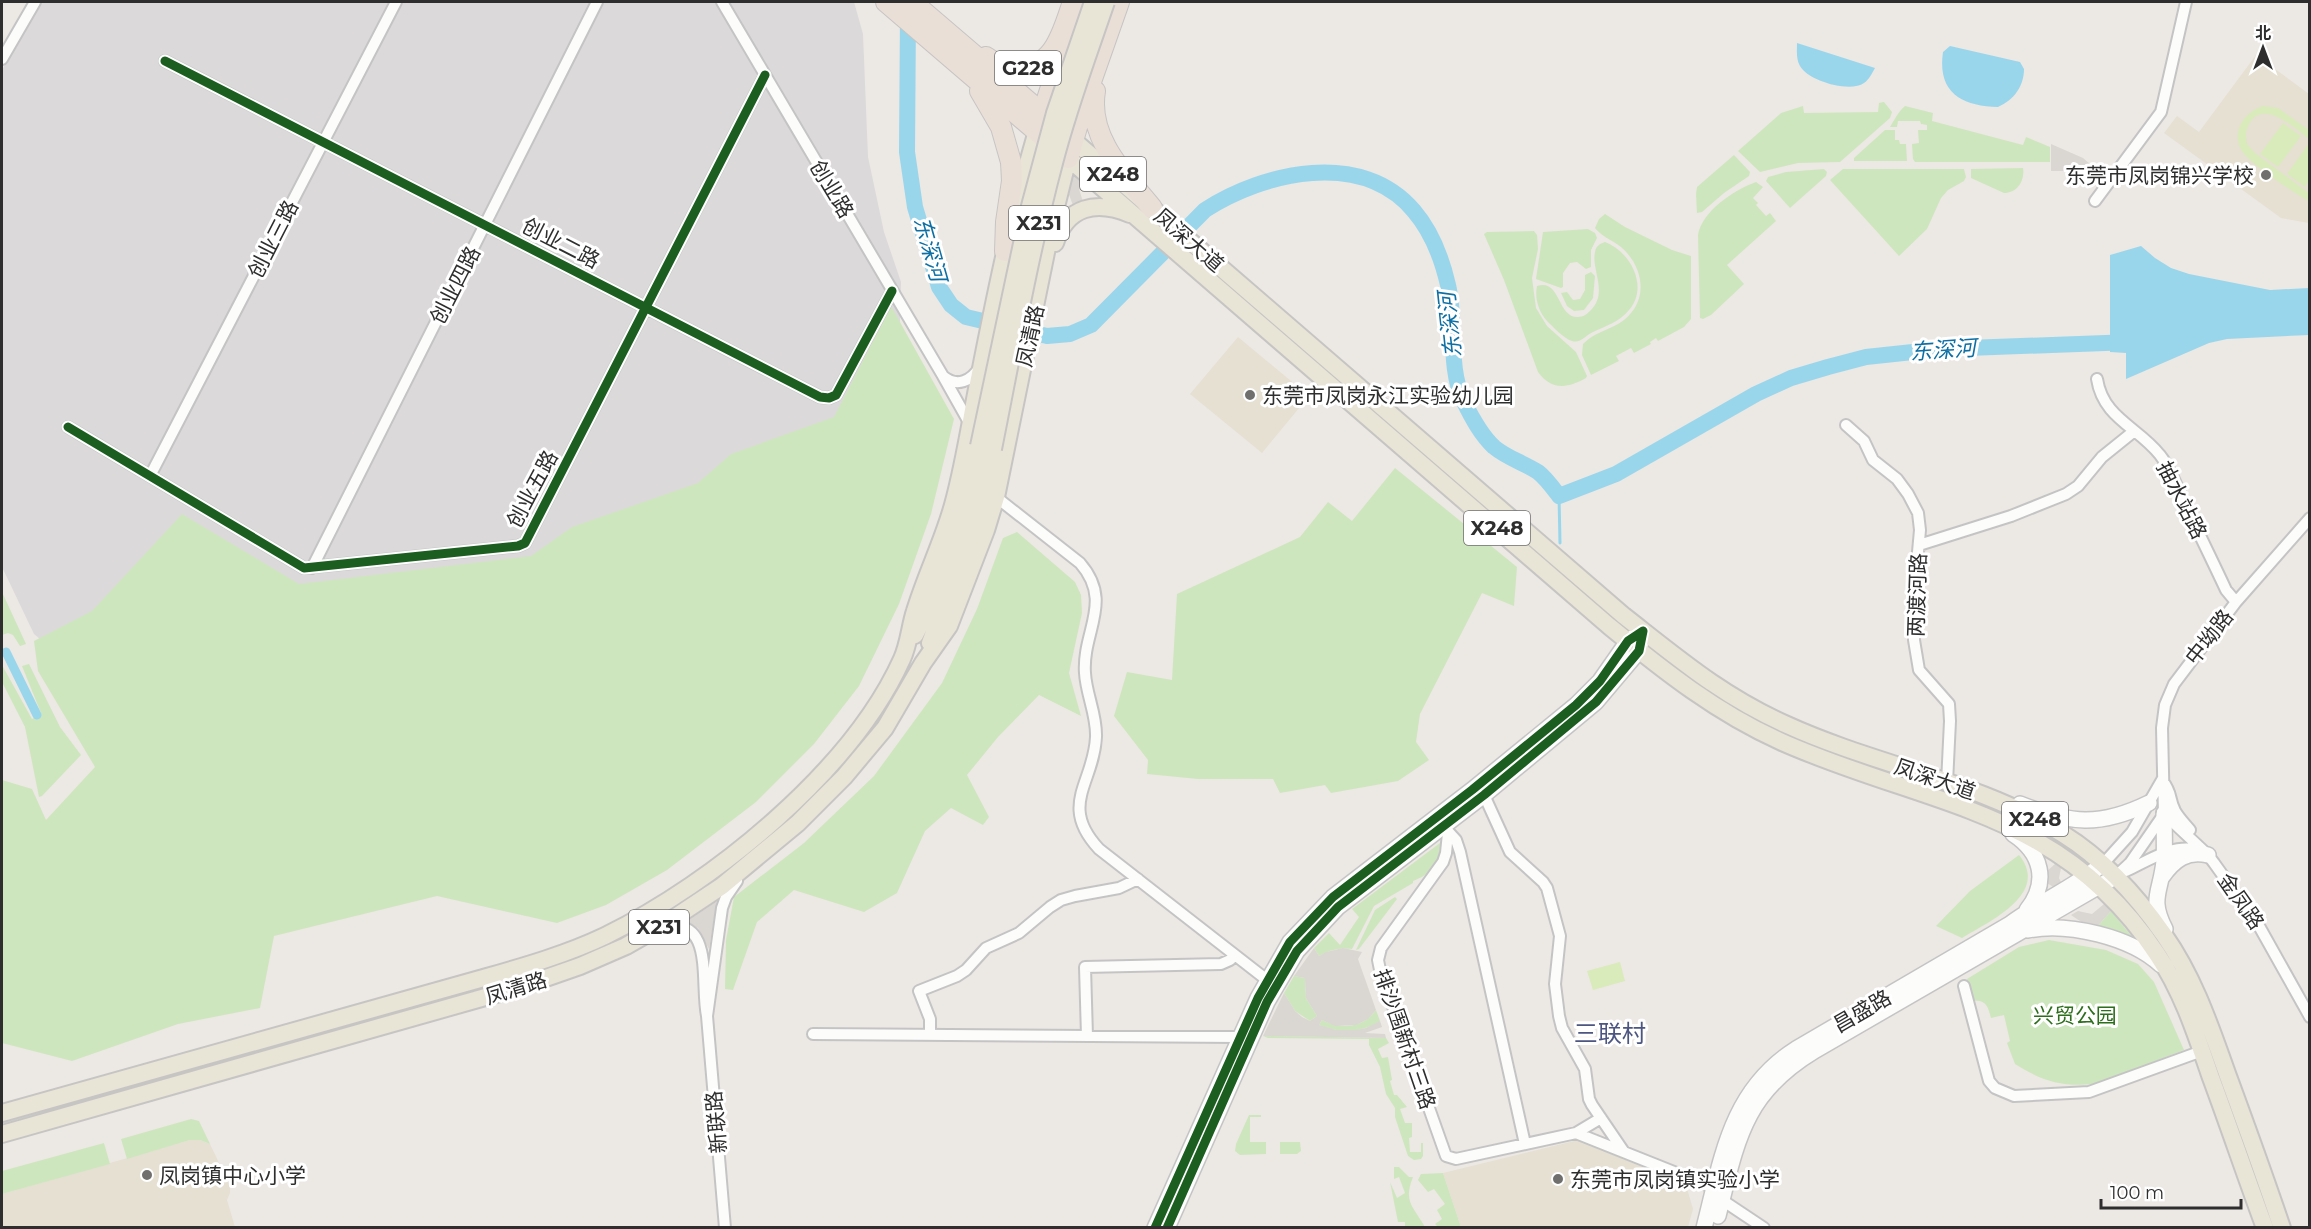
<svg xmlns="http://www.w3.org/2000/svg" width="2311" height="1229" font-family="Montserrat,'Noto Sans SC',sans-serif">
<rect width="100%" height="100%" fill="#ece8e4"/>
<path fill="#dcd9db" d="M42 2H854L863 34 868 157 884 232 901 282 898 397 858 504 79 671 34 634 2 567V70Z"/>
<path fill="#e6e0d3" d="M2256 55 2309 94V223L2281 218 2164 133 2177 116 2199 132Z
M1238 337 1309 396 1262 453 1190 394Z
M190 1140H200L210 1144 230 1186V1193L227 1200 235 1227 2 1228V1194Z
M1578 1140 1686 1185 1693 1209 1688 1227H1461L1443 1173Z"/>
<path fill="#cee6be" d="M1884 102 1892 112 1890 118 1840 162 1798 163 1760 172 1738 151 1781 113 1803 106 1804 113 1878 112 1879 103Z
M1905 106 1933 113 1932 121 2023 145 2026 137 2050 147V162H1915L1913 159 1912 144 1919 143 1918 130H1927V125L1921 124 1920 121H1898L1897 127H1890C1895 119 1898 112 1905 106Z
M1885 130H1895V140H1899L1900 144H1906L1907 161H1854V158Z
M1734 155 1750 172 1749 176 1724 193 1702 212 1697 213 1696 194 1697 187Z
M2023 168C2025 181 2017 193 2004 193L1971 178V169Z
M1824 169 1827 172 1826 176 1790 208 1766 181 1768 177 1786 172Z
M1843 169H1964L1966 177 1964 181 1948 190 1941 198 1927 229 1899 256 1830 180Z
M1756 182 1763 187 1753 198 1758 203 1756 205 1766 216 1770 213 1776 221 1727 265 1744 284 1711 315 1703 319 1700 318 1698 235C1702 211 1734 190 1756 182Z
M1605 214 1625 227 1672 250 1691 256V319L1684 327 1658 341 1656 338 1650 342 1651 344 1634 353 1631 348 1616 356 1619 361 1591 375 1582 355 1583 344C1594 332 1611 330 1624 320 1649 300 1644 267 1621 247 1612 240 1602 237 1595 228L1599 219Z
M1588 229 1595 233 1597 238 1591 250V267L1586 269 1577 262 1570 263 1563 273V287L1561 288 1536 279 1543 232Z
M1534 231 1537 235 1538 249 1532 278 1536 308 1547 326 1576 352 1587 376 1586 378C1568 388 1552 391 1538 372L1504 280 1484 234 1487 232Z
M1605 242C1631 252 1649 287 1629 310 1619 322 1606 326 1593 332 1586 335 1580 344 1572 341 1565 339 1556 330 1550 324 1540 315 1534 300 1537 286 1561 278 1557 318 1578 317 1583 317 1587 314 1590 311 1609 293 1591 270 1595 252 1596 247 1597 247 1600 244Z
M1591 272 1595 276 1593 298 1584 310 1574 311 1567 306 1561 293 1567 292 1573 300 1580 299 1585 290V275Z
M891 306 954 419 931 514 899 604 859 686 814 744 756 802 667 870 606 905 557 923 437 896 274 936 260 1008 178 1024 72 1061 2 1043V780L32 789 46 820 95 767 38 671 34 641 92 611 182 514 299 584 531 556 572 527 698 483 731 454 834 417Z
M1395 468 1517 567 1514 606 1482 593 1420 714 1416 742 1429 760 1398 781 1331 793 1325 785 1280 793 1273 779H1198L1147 774 1148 760 1114 716 1127 672 1172 680 1177 594 1300 537 1328 502 1352 521Z
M1017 532 1075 582 1081 595 1082 613 1069 673 1081 716 1039 695 998 737 967 775 989 817 983 825 951 808 925 831 897 893 864 912 794 890 757 922 733 990 725 989 726 940 734 897 804 843 874 776 942 683 977 609 1003 538Z
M2 592 26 644 20 646 13 635 8 633 2 635Z
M29 664 60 727 81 755 42 796 39 797 25 727 2 682V665L32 719 41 713 22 666Z
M1440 843C1439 865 1433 873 1413 881V883L1374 906 1352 949C1340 947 1329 950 1319 956L1314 948 1329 933 1340 945 1359 917 1352 909Z
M2019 855C2051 894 1988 922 1962 938L1936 926 1970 891Z
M1395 897 1397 899 1359 949 1356 950 1375 910Z
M2111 911 2134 939 2096 928Z
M2049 940 2106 950 2138 964 2154 982 2184 1050 2094 1084C2062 1087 2042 1081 2015 1064L2007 1043 2010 1041 2004 1015 1991 1018C1988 1006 1986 999 1972 1001L1967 979 2019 947Z
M1294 976 1305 978 1306 998 1317 1016 1310 1021 1295 1011 1284 993Z
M1376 1010 1380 1021C1362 1033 1339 1034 1319 1025L1322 1020C1341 1030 1363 1028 1376 1010Z
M1263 1036 1386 1038 1389 1043 1378 1049 1382 1058 1388 1057 1392 1080 1390 1081 1394 1095H1397L1407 1107 1400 1109 1405 1123H1412V1137L1409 1138 1410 1152H1421V1143H1423V1156L1421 1159 1414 1160 1408 1156 1395 1117V1108L1386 1094 1380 1067 1369 1045V1039L1268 1038Z
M1249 1115H1261V1117H1250V1142H1266V1154L1240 1155 1235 1151 1236 1144Z
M191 1119 199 1121 210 1144 200 1140H190L127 1159 121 1139Z
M1280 1142H1300L1301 1151 1297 1154H1280Z
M104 1143 110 1164 2 1194V1171Z
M1394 1167H1399L1409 1177H1413C1403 1202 1413 1206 1425 1227H1405V1222H1398L1390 1182 1397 1198 1405 1193 1399 1177 1394 1179Z
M1443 1173 1461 1227H1438L1435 1224 1442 1219 1437 1210 1445 1204 1434 1189 1428 1192 1418 1180 1421 1174Z"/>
<path fill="#d9eabb" d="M2263 106 2278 108 2309 130V139C2292 126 2256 93 2246 133L2247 144 2255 153 2309 193V201C2295 194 2254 166 2244 154 2229 135 2243 112 2263 106Z
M2283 123 2301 136 2278 167 2260 154Z
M2309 143V180L2305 187 2287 174Z
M1620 962 1625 981 1593 990 1587 971Z"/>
<path fill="#dad6d2" d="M2051 144 2083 158 2090 164V171H2051Z
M1070 171 1080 180 1079 189 1084 205 1074 208 1068 192Z
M2055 864 2061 868 2059 878 2063 886 2057 889 2045 882V873Z
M716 899 717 900 709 949 698 928 684 920Z
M2104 904 2111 911 2096 928 2089 927 2071 915 2078 911 2092 914Z
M1314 948 1319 956 1326 952 1343 948 1362 952 1358 959 1376 1010 1368 1019 1356 1025 1335 1026 1322 1020 1319 1025 1336 1030H1356L1366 1028 1380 1021 1382 1027 1365 1033 1385 1034 1386 1038 1263 1036 1284 993 1295 1011 1302 1017 1310 1021 1317 1016 1306 998 1305 978 1294 976Z"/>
<path fill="#99d6ec" d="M1797 43 1875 68C1872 73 1869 80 1864 83 1850 93 1808 81 1800 66 1796 59 1797 51 1797 43Z
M1950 46 2020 62 2024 69C2024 86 2014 100 1998 107 1962 106 1937 93 1943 52Z
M2141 246 2155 258 2171 268 2189 274 2270 290 2309 288V335L2227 339 2209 343 2126 379V353L2110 352V255Z"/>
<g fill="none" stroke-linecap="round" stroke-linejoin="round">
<path stroke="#99d6ec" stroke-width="3" d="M1559 496 1560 543"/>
<path stroke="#99d6ec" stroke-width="9" d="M6 652 37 715"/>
<path stroke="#99d6ec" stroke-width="16" d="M908 13 907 152 915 207 939 287 951 305 966 317 1047 336 1070 334 1091 325 1205 210C1264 172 1362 149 1414 211 1432 232 1442 259 1448 285 1457 323 1447 366 1464 402 1472 418 1481 435 1494 447 1507 458 1524 463 1538 472 1546 478 1553 488 1559 496L1616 474 1756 394 1791 378 1828 367 1866 357 1941 349 2132 342"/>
<defs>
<path id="street" d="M722 2 943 376
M2 59 35 2
M165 61 820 397 829 398 836 395 892 291
M2095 201 2161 112 2186 2
M2097 379C2103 418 2138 427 2160 455 2170 467 2176 485 2183 499 2197 530 2212 560 2226 590L2236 602
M970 424 943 376C957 388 971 381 980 367
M1846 425 1864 441 1873 460 1897 479 1908 494 1918 513 1920 530 1915 585 1914 640 1919 670 1949 704 1950 721 1947 783
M68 427 304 568 518 546 525 543 765 75
M150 476 396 2
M996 497 1080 563C1114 602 1082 631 1085 673 1086 694 1097 715 1096 737 1094 783 1058 805 1099 849L1267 980
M1919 545 2011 516 2066 494 2078 486 2102 457 2133 432
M312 568 597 2
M2162 780C2173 794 2168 797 2175 811 2179 818 2185 824 2190 830
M1484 795 1510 852 1543 882 1547 888 1560 936 1555 984 1559 1016 1562 1028 1585 1069 1589 1099 1592 1105 1624 1152
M2162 812 2208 855 2214 863 2259 926 2310 1017
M1446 829 1456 840 1460 852 1525 1144
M1448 833 1446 853 1443 862 1381 948 1378 960 1380 970 1446 1156 1456 1159 1576 1133 1714 1188 1722 1200 1764 1228
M2103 864 2132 832 2162 780
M2126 871C2148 861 2173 843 2198 850
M2115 877 2130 863 2164 814 2162 728 2165 705 2174 684 2236 602 2310 518
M664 928C715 916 700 983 707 1016L722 908 726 897 737 881
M1964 986 1989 1081 1995 1088 2014 1096 2089 1092 2202 1051
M707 1016 725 1228
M813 1034 1240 1037
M930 1035V1019L919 991 957 976 966 970 986 948 1019 933 1050 907 1061 900 1075 896 1119 888 1138 879
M1087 1036 1085 967 1221 964 1230 960 1235 955
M1576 1133 1601 1118"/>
<path id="secondary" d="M2020 804C2070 824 2100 827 2149 803
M2164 814C2164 830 2165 846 2164 861 2161 892 2149 898 2165 929
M2013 834C2042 853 2049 882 2027 910
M2162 877C2174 860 2187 850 2208 855
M2028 930C2068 922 2131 937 2161 965
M1718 1216C1737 1141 1743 1094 1814 1051L2115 877
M1155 1228 1258 998 1290 942 1333 897 1472 790 1576 705 1600 681 1628 641 1643 631 1639 651 1596 702 1484 795 1338 907 1297 951 1267 1002 1167 1228
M1704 1228C1722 1158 1730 1091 1796 1049L2010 924C2040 902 2074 887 2103 864"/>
<path id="primary" d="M1073 140 1624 616C1679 659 1722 696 1787 725 1877 766 1978 781 2063 834 2103 859 2137 896 2164 935 2195 979 2211 1029 2229 1079 2247 1128 2265 1178 2282 1228
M1015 209 1037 131
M1055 243C1067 206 1096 200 1130 214
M915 635C947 576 965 511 979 446
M930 643 972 531 993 449
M2 1113 480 979C522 967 565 955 605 936 714 883 852 770 902 659 909 644 910 626 915 611 926 575 943 541 953 505 963 469 969 431 976 394 986 343 996 291 1008 240
M2 1134 517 988 580 966 626 946 668 922 722 886 798 823 844 777 885 728 923 663 949 626 986 530 996 497 1052 223 1068 158 1609 626C1664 671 1717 713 1782 742 1926 806 2061 808 2157 954 2182 991 2196 1034 2210 1075 2229 1126 2246 1177 2265 1228"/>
<path id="highway" d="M886 2 1068 158 1087 93 1119 2
M912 2 1065 133
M986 57C995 64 1005 68 1017 68 1055 69 1063 30 1073 2
M980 91 1001 127 1011 162 1012 181 1006 222 1005 251
M1095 91C1087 138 1125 175 1152 208
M1039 124 1065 44"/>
</defs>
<use href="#street" stroke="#c5c4c5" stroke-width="14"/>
<use href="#secondary" stroke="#c5c4c5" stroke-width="18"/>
<use href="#primary" stroke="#c6c5c4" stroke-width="20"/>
<use href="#highway" stroke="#c6c5c4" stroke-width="22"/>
<use href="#street" stroke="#fcfcfb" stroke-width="10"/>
<use href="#secondary" stroke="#fcfcfb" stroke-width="15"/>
<use href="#primary" stroke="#e8e4d6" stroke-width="16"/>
<use href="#highway" stroke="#eadfd6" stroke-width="20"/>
<defs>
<path id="primary-bridge" d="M979 446 1030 206 1055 113 1093 2
M993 449C1012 354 1029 257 1054 163 1068 108 1088 55 1106 2"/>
</defs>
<use href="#primary-bridge" stroke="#c6c5c4" stroke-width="20" stroke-linecap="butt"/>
<use href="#primary-bridge" stroke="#e8e4d6" stroke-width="16"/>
<defs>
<path id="cycleway" d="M165 61 820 397 829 398 836 395 892 291
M68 427 304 568 518 546 525 543 765 75
M1155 1228 1258 998 1290 942 1333 897 1472 790 1576 705 1600 681 1628 641 1643 631 1639 651 1596 702 1484 795 1338 907 1297 951 1267 1002 1167 1228"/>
</defs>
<use href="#cycleway" stroke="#fff" stroke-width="13"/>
<use href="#cycleway" stroke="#1b5e20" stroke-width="9"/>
</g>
<g fill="#706f6e" stroke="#fff" stroke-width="2">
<circle cx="2266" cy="175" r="6"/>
<circle cx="1250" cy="395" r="6"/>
<circle cx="147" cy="1175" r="6"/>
<circle cx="1558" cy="1179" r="6"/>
</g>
<g text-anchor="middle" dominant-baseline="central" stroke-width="6" stroke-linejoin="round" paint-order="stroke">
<g fill="#fff" stroke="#6d6d6d" stroke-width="1.5">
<rect x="995" y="51" width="66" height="34" rx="4.5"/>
<rect x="1080" y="157" width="66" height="34" rx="4.5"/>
<rect x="1009" y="206" width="60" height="34" rx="4.5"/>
<rect x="1464" y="511" width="66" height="34" rx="4.5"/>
<rect x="2002" y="802" width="66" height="34" rx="4.5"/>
<rect x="629" y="910" width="60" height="34" rx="4.5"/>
</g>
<g font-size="20" font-weight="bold" fill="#2e2e2e">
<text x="1028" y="68">G228</text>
<text x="1113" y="174">X248</text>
<text x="1039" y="223">X231</text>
<text x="1497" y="528">X248</text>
<text x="2035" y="819">X248</text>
<text x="659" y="927">X231</text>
</g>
<g font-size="21" fill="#2e2e2e" stroke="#fff" text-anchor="start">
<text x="2254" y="175" text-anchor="end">东莞市凤岗锦兴学校</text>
<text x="1262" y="395">东莞市凤岗永江实验幼儿园</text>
<text x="159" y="1175">凤岗镇中心小学</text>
<text x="1570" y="1179">东莞市凤岗镇实验小学</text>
</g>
<g font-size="21" fill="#2e2e2e" stroke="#fff">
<text transform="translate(832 189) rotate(59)">创业路</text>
<text transform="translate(273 239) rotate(-63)">创业三路</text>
<text transform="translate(1189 240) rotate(41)">凤深大道</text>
<text transform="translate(561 243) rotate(27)">创业二路</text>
<text transform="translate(455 285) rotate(-63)">创业四路</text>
<text transform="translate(1030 336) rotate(-78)">凤清路</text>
<text transform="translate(532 489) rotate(-62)">创业五路</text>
<text transform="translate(2182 500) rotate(63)">抽水站路</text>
<text transform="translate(1917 595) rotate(-88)">两渡河路</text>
<text transform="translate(2209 637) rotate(-52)">中坳路</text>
<text transform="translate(1935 779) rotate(19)">凤深大道</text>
<text transform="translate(2241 901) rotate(55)">金凤路</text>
<text transform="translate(516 988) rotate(-17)">凤清路</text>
<text transform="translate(1862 1011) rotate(-30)">昌盛路</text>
<text transform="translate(1405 1039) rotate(71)">排沙围新村三路</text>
<text transform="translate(716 1122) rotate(-95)">新联路</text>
</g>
<g font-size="21" fill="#2c6e1b" stroke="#fff">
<text x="2075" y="1015">兴贸公园</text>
</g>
<g font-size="22" font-style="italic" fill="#0d6fa3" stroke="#fff">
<text transform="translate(930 249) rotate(74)">东深河</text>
<text transform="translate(1450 325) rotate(-96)">东深河</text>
<text transform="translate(1943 350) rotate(-4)">东深河</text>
</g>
<g font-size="24" fill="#4d5680" stroke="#fff">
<text x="1610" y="1033">三联村</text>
</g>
</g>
<rect width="2311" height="1229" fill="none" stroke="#2e2e2e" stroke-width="6"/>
<g transform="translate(2263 48)" stroke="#ffffff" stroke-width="4.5" paint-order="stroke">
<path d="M0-4.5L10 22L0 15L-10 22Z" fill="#2e2e2e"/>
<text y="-9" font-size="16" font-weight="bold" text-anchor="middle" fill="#2e2e2e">北</text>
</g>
<path d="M2101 1199v9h140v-9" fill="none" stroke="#2e2e2e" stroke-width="3"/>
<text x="2110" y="1199" font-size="18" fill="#2e2e2e" stroke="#ffffff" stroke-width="4.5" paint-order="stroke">100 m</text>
</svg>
